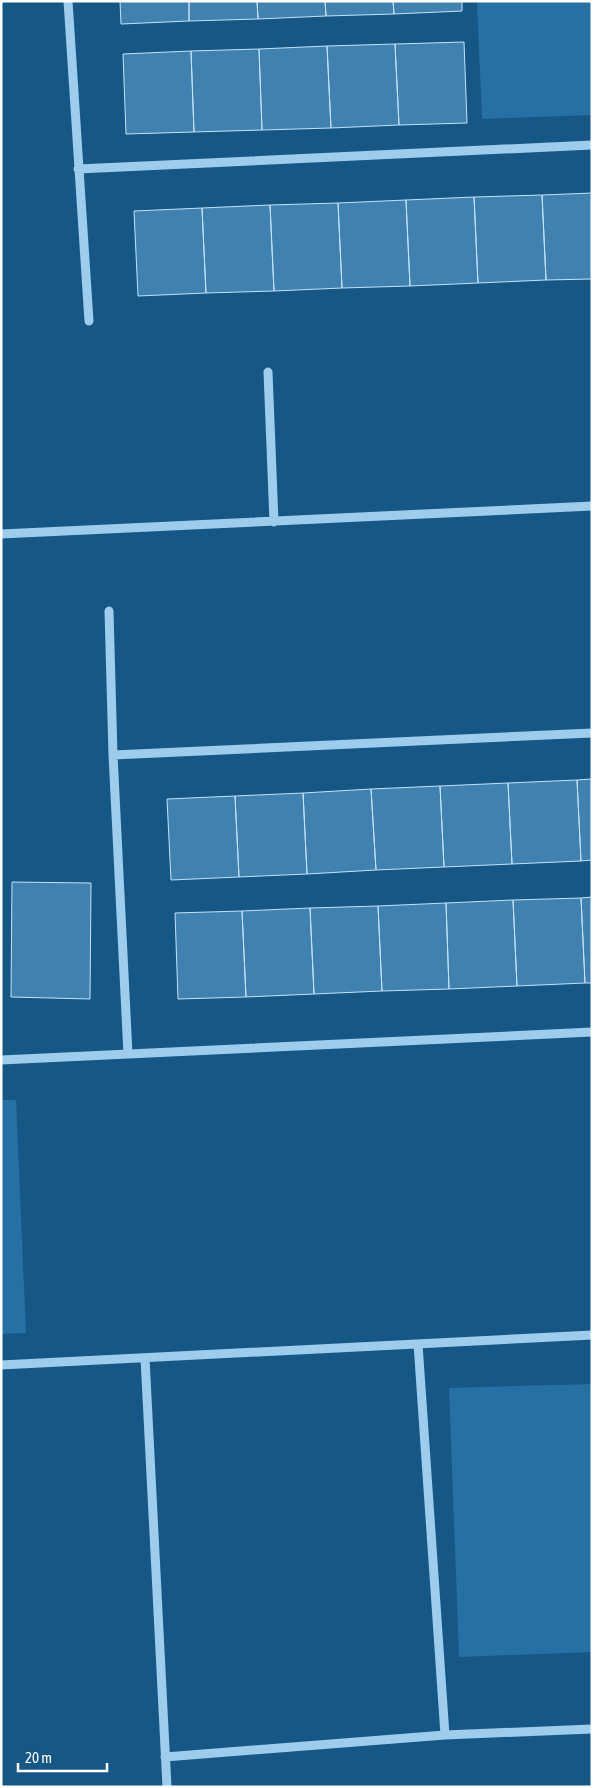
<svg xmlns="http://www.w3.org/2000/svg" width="593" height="1788" font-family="'Asap Condensed',sans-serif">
<rect width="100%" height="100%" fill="#175786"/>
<path fill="#2770a3" d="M477 1H592V115L482 119Z
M1 1100H16L26 1333 1 1334Z
M592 1384V1652L459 1657 449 1388Z"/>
<path fill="#4081b0" stroke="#c3e3fa" d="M120 1H189V21L121 24Z
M189 1H257L258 19 189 21Z
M257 1H325L326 16 258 19Z
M325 1H393L394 14 326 16Z
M393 1H462V11L394 14Z
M464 42 467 123 399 125 395 44Z
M395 44 399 125 331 128 327 46Z
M327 46 331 128 262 130 259 49Z
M259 49 262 130 194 132 191 51Z
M191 51 194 132 126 134 123 54Z
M592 193V279L546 280 542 195Z
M542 195 546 280 478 283 474 197Z
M474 197 478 283 410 286 406 200Z
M406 200 410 286 342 288 338 203Z
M338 203 342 288 274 291 270 205Z
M270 205 274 291 206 293 202 208Z
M202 208 206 293 138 296 134 211Z
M592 779V860L581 861 577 780Z
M577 780 581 861 512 864 508 783Z
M508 783 512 864 444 867 440 786Z
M440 786 444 867 376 870 371 789Z
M371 789 376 870 307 874 303 793Z
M303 793 307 874 239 877 235 796Z
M235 796 239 877 171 880 167 799Z
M12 882 91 883 90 999 11 997Z
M592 897V983H585L581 898Z
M581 898 585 983 517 986 513 900Z
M513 900 517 986 449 989 446 903Z
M446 903 449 989 382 991 378 906Z
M378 906 382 991 314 994 310 908Z
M310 908 314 994 246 997 242 911Z
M242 911 246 997 178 999 175 913Z"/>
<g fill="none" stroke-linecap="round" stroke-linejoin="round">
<path stroke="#9dcced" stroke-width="9" d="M68 1 89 321
M78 169 592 145
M268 372 274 522
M1 534 592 506
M109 611 113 755 128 1054
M113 755 592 733
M1 1060 592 1032
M418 1344 445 1735
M145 1358 167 1787
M1 1365 592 1335
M165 1757 445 1735 592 1729"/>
</g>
<rect width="593" height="1788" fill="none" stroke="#ffffff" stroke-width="5"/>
<path d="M18 1763v8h89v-8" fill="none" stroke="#ffffff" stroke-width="2.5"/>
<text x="25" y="1763" font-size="15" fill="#ffffff" stroke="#175786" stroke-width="4" paint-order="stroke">20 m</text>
</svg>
